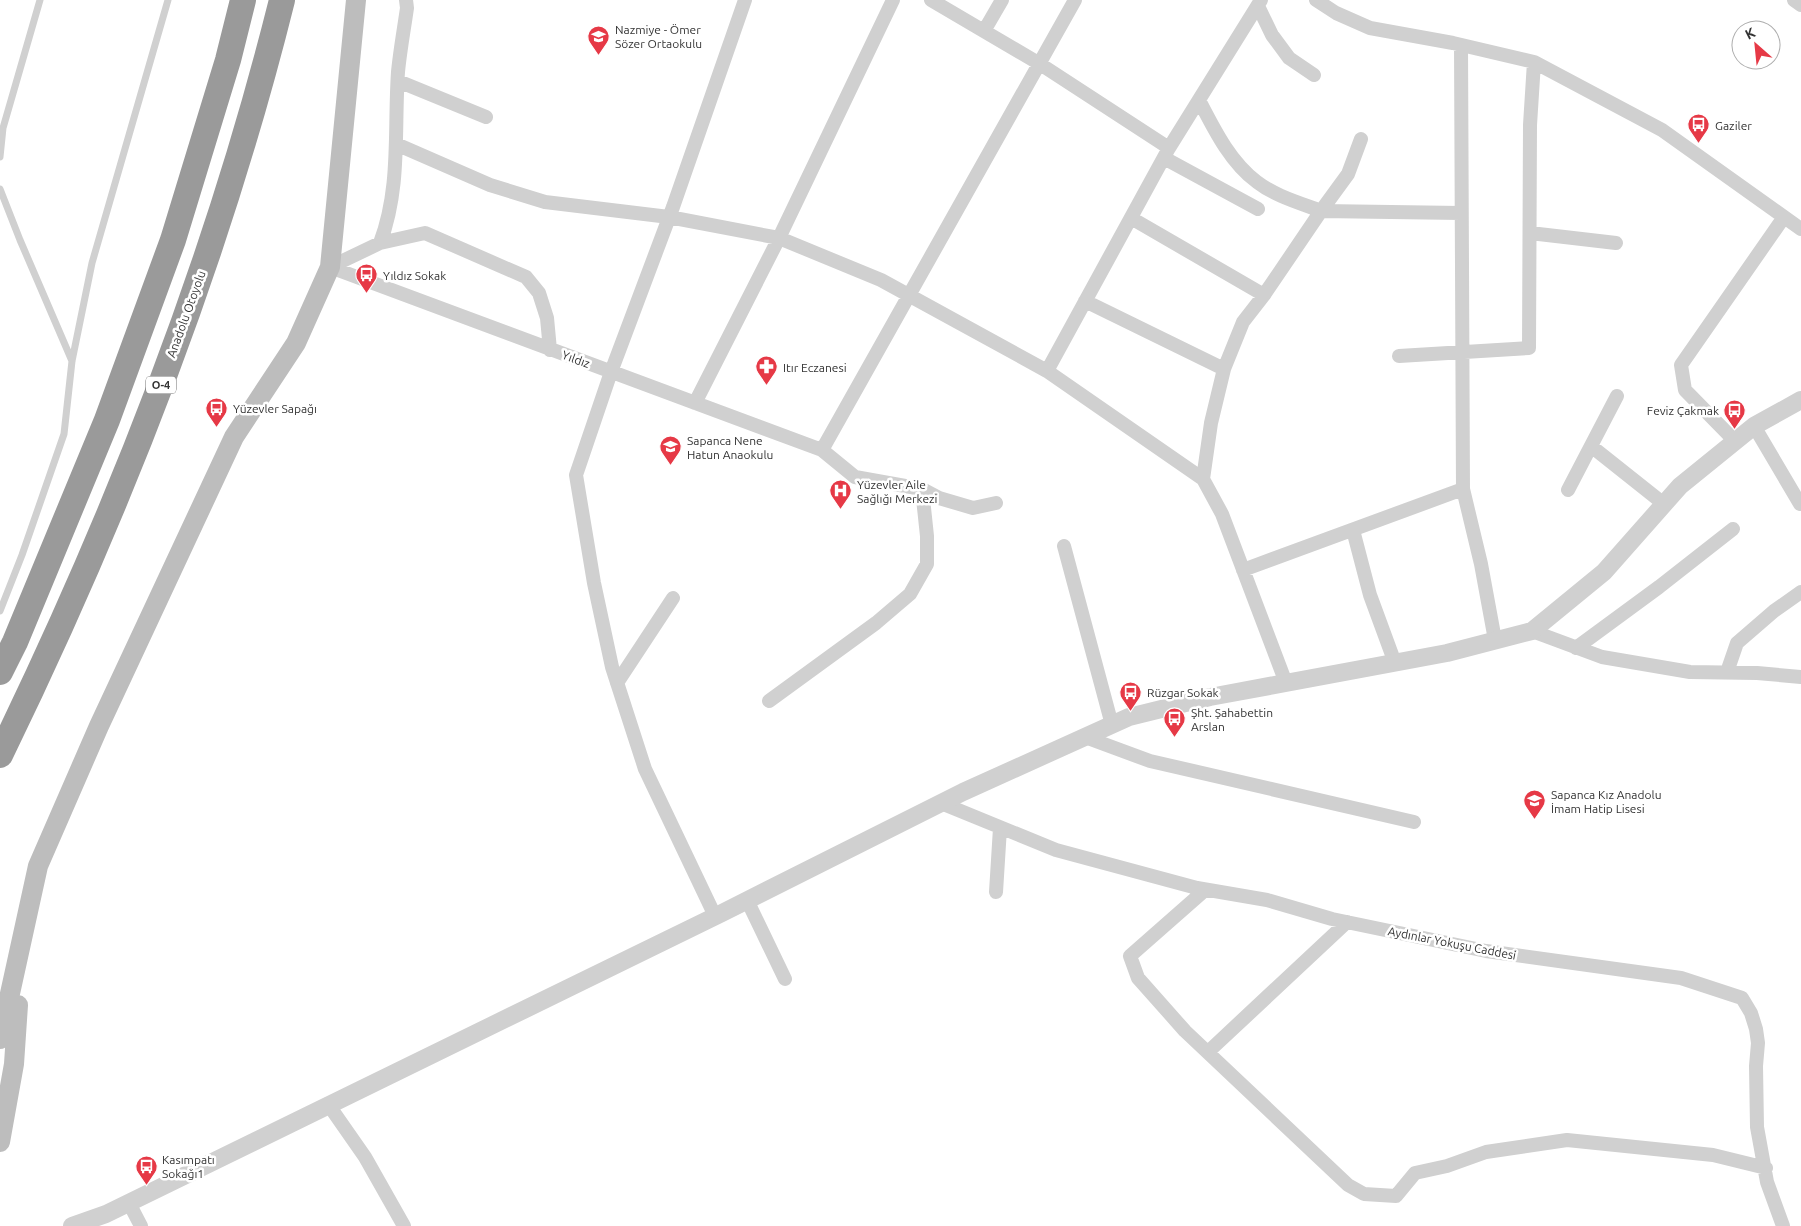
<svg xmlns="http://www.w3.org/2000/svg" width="1801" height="1226" font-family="Ubuntu,sans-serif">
<rect width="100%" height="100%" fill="#fff"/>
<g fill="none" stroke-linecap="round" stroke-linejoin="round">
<path stroke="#d0d0d0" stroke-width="7" d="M0 157 3 128 40 0
M0 189 20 240 72 361
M0 611 22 555 64 434 72 361 92 263 168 0"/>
<path stroke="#d0d0d0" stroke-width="14" d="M931 0 1040 64 1169 148
M1316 0 1336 13 1370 28 1453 43 1534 62 1662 130 1801 229
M1794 0 1801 5
M1258 6 1272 35 1289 58 1314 75
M984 31 1002 0
M398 81 486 117
M1199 100C1214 129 1230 162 1257 182 1275 196 1300 203 1321 211L1264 295 1243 322 1224 369 1211 423 1203 479
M1361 139 1348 174 1321 211 1461 213
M396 144 490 185 545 202 669 217 779 238 881 280 1047 371 1203 479 1222 514 1286 683
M1164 158 1258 209
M1131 218 1264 295
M1530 233 1616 243
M380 243 425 233 526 277 539 293 547 318 550 350
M330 267 822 450 855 477 922 489 939 498 973 508 996 503
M330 267 380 243C401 188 394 130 398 72 400 51 404 29 407 8L406 0
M1085 301 1224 369
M1399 356 1529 348 1530 125 1534 62
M1047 371 1169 148 1261 0
M695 403 779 238 893 0
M1754 426 1800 504
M1735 441 1685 390 1681 365 1784 217
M1591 446 1664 504
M822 450 1075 0
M1463 489 1481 564 1495 640
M1568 490 1617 396
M1353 530 1370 595 1395 663
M1064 546 1112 725
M1243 570 1463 489 1461 45
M1532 631 1602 657 1690 672 1757 673 1801 677
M1576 648 1659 587 1733 529
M1727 672 1737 643 1774 611 1801 592
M617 683 673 598
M769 701 876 623 910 594 927 564V536L922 489
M1085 737 1150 761 1414 822
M941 803 1056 850 1197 888 1267 900 1332 919 1486 951 1681 978 1742 998 1751 1013 1756 1029 1758 1043 1756 1066 1757 1127 1767 1182 1783 1226
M1205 890 1130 956 1138 978 1185 1031 1348 1185 1364 1194 1396 1196 1415 1173 1447 1166 1486 1152 1567 1140 1713 1155 1766 1168
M996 892 1000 828
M747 900 785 979
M715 916 645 769 612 667 594 583 576 475 611 372 673 207 745 0
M1208 1052 1347 922
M328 1104 365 1157 404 1226
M129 1203 141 1226"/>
<path stroke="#d0d0d0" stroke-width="18" d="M72 1226 106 1214 722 913 963 792 1129 717 1210 697 1447 653 1532 631 1604 572 1680 486 1754 426 1801 400"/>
<path stroke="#bdbdbd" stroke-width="20" d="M0 1039 38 866 99 726 234 437 296 343 330 267 356 0
M0 1142 14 1064 18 1005"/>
<path stroke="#9a9a9a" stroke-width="26" d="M0 672 15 642 107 420 173 240 228 60 243 0
M0 755C118 513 217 261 282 0"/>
</g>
<defs>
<symbol id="school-pin" viewBox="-11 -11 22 30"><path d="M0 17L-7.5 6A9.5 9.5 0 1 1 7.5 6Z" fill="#e63946" stroke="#fff"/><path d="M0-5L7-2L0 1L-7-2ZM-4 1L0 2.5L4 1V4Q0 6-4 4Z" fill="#fff"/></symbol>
<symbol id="bus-pin" viewBox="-11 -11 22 30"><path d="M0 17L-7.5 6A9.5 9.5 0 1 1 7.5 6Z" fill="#e63946" stroke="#fff"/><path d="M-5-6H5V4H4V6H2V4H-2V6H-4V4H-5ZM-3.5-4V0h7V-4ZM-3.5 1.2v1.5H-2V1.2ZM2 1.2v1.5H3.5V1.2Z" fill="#fff"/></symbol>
<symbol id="pharmacy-pin" viewBox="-11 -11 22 30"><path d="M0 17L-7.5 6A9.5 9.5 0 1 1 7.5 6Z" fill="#e63946" stroke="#fff"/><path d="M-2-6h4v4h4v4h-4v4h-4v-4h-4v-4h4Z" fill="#fff"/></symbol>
<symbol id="hospital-pin" viewBox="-11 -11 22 30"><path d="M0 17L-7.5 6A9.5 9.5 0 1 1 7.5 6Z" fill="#e63946" stroke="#fff"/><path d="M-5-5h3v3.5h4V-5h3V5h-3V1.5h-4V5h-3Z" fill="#fff"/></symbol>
</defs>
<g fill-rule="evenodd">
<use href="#school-pin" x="586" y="24" width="25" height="34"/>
<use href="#bus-pin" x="1686" y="112" width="25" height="34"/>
<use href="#bus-pin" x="354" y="262" width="25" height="34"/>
<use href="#pharmacy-pin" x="754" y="354" width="25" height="34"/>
<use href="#bus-pin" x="204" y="396" width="25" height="34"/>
<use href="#bus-pin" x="1722" y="398" width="25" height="34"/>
<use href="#school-pin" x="658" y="434" width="25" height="34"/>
<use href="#hospital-pin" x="828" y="478" width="25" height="34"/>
<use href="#bus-pin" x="1118" y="680" width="25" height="34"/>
<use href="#bus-pin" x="1162" y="706" width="25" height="34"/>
<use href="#school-pin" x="1522" y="788" width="25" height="34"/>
<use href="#bus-pin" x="134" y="1154" width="25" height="34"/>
</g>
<g text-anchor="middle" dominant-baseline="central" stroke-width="5" stroke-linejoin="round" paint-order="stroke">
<rect fill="#fff" stroke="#707070" stroke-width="1" x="146" y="376.5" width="30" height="17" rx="4"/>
<g font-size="11" font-weight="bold" fill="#333">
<text x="161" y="385">O-4</text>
</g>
<g font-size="12" fill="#333" stroke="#fff" text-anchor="start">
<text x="615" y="29">Nazmiye - Ömer<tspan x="615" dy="14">Sözer Ortaokulu</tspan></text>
<text x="1715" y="125">Gaziler</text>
<text x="383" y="275">Yıldız Sokak</text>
<text x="783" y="367">Itır Eczanesi</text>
<text x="233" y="408">Yüzevler Sapağı</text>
<text x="1719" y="410" text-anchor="end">Feviz Çakmak</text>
<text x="687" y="440">Sapanca Nene<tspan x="687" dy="14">Hatun Anaokulu</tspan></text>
<text x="857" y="484">Yüzevler Aile<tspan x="857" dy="14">Sağlığı Merkezi</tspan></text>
<text x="1147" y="692">Rüzgar Sokak</text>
<text x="1191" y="712">Şht. Şahabettin<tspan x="1191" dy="14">Arslan</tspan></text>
<text x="1551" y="794">Sapanca Kız Anadolu<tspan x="1551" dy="14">İmam Hatip Lisesi</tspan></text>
<text x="162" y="1159">Kasımpatı<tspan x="162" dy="14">Sokağı1</tspan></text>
</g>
<g font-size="12" fill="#333" stroke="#fff">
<text transform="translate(186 314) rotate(-70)">Anadolu Otoyolu</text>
<text transform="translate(576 359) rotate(20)">Yıldız</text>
<text transform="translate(1452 943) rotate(11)">Aydınlar Yokuşu Caddesi</text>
</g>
</g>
<g transform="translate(1756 45) rotate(333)"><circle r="24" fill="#ffffff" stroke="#adadad"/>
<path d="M0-4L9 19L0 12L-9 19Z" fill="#e63946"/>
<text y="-8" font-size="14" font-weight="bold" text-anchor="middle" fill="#333333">K</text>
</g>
</svg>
